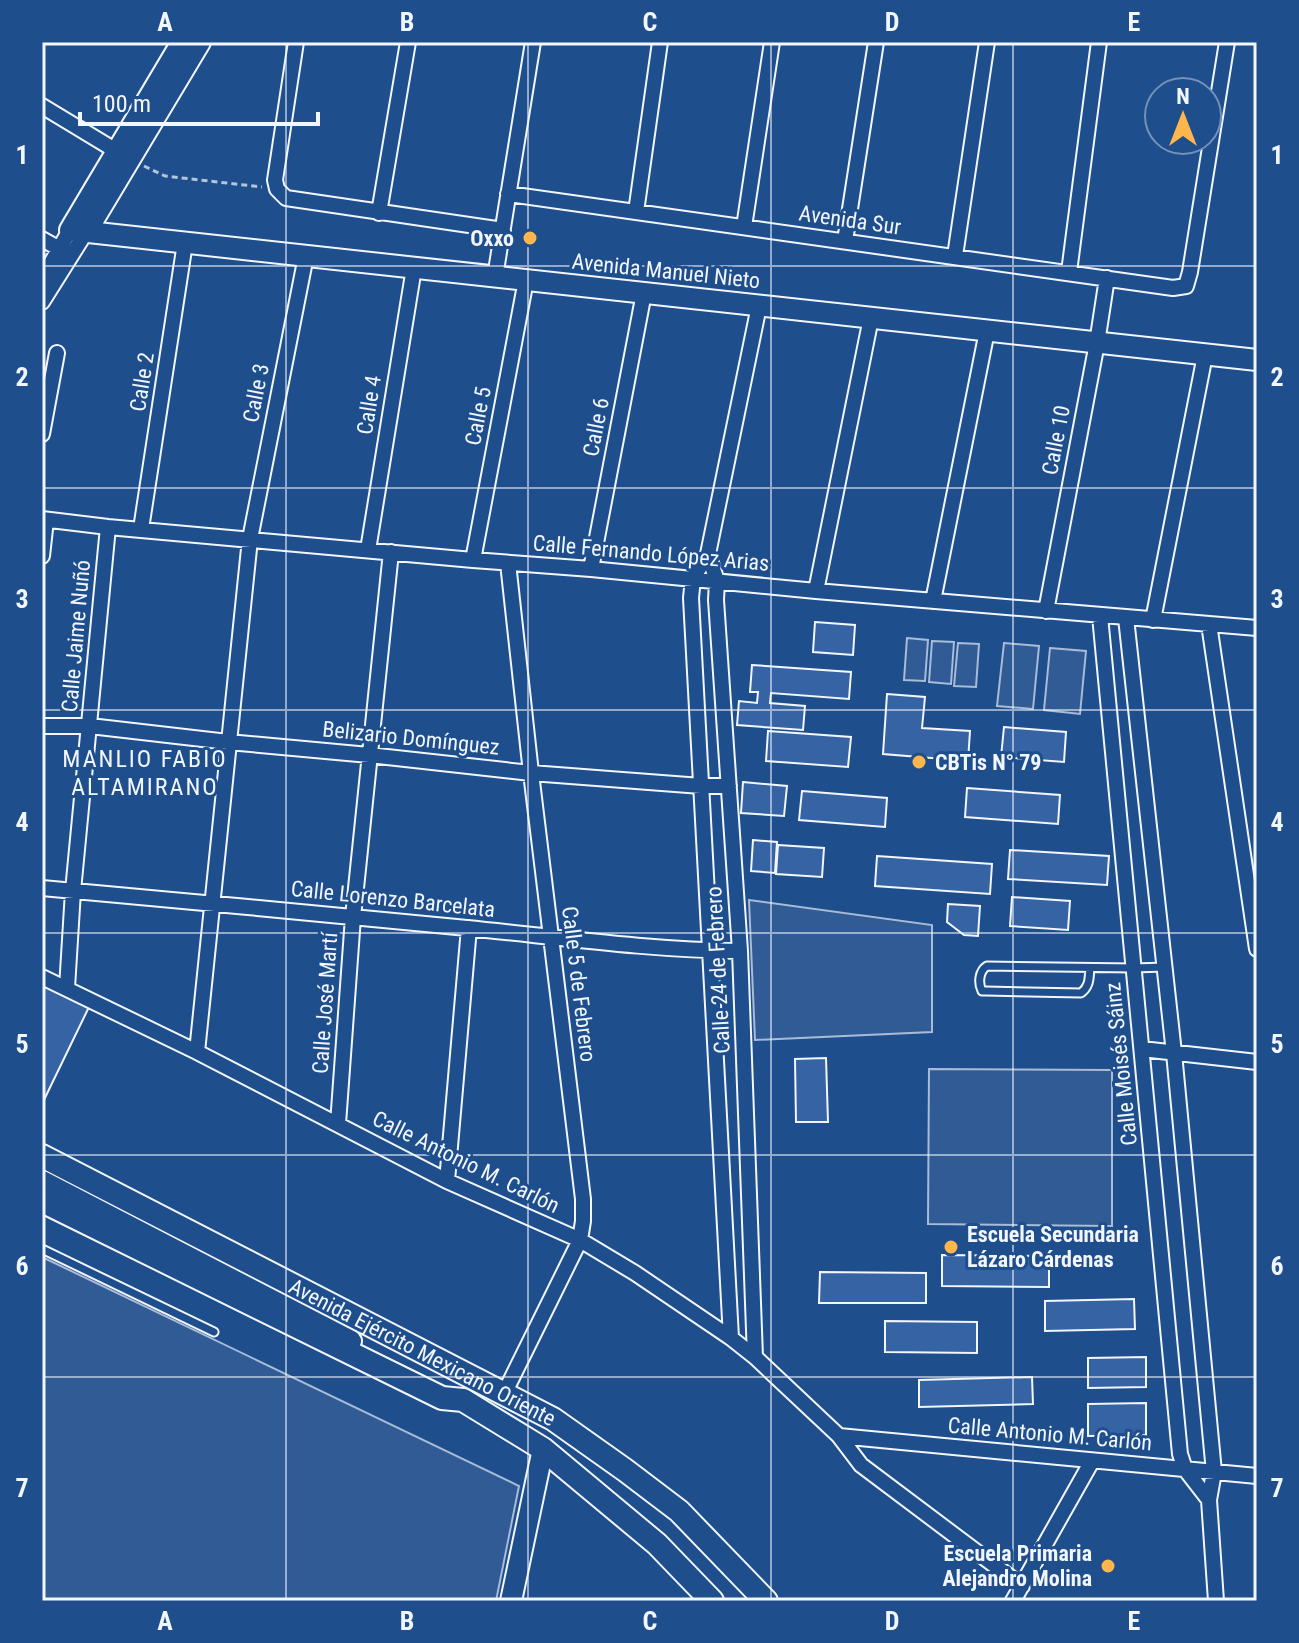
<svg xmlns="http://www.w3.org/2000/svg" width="1299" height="1643" font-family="'Roboto Condensed',sans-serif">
<rect width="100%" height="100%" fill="#1f4e8c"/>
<path fill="#305b95" stroke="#a8bbd7" stroke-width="2" d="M907 638 928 640 925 681 904 680Z
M932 641 954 642 951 684 929 682Z
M958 643 979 644 976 687 954 686Z
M1004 643 1039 646 1033 709 997 706Z
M1050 648 1086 651 1080 714 1044 710Z
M749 900 932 925V1032L755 1040Z
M929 1069 1112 1070V1226L928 1224Z
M42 1257 519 1486 496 1601H42Z"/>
<path fill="#3563a3" stroke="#f2f6ff" stroke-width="2" d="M815 622 855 625 853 655 813 652Z
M752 665 851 672 849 699 771 693 770 703 805 706 803 730 737 725 739 701 757 703 758 692H750Z
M887 694 925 697 922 728 970 731 968 761 883 754Z
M1004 727 1066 732 1064 762 1001 757Z
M768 731 851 737 848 767 766 761Z
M743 782 787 786 784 816 741 813Z
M967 788 1060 795 1058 824 965 817Z
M802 791 887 798 885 827 799 820Z
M753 840 777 842 775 873 751 871Z
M778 845 824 848 822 877 776 874Z
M1010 850 1109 856 1107 885 1008 879Z
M877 856 992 864 990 894 875 886Z
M1012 897 1070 901 1068 930 1010 926Z
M948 904 980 906 978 936 964 935 947 922Z
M42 985 89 1007 42 1104Z
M826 1058 828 1122H796L795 1059Z
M942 1255 1049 1256V1287L942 1286Z
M820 1272 926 1273V1303H819Z
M1134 1299 1135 1329 1045 1331V1301Z
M885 1321 977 1322V1353L885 1352Z
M1146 1357V1387L1088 1388V1358Z
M1032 1377 1033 1404 919 1407V1380Z
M1146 1403V1435L1088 1436V1404Z"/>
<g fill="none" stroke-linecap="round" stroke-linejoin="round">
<defs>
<path id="lane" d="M1090 968C1089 978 1090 986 1081 993L986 991H982C978 983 979 971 987 966L1134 968 1165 967
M42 1249 214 1332"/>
<path id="street" d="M296 42 275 180 277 189 286 198 503 230
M42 106 123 155
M508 194 1173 288 1186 286 1190 272 1227 42
M636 212 660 42
M379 213 408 42
M744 227 772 42
M42 239 67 253
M845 241 876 42
M955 256 987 42
M1069 272 1099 42
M495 277 533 42
M42 279 70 230
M42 302 86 232
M42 434 57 353
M42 519 108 527 473 560 591 569 816 591 1257 628
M141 529 185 243
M368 550 414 268
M708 554 717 581 716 600 740 951 755 1357
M42 556 46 520
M473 560 526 280
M591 569 644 293
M816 591 871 318
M933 601 987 331
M1046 611 1097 343 1107 278
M1100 616 1180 1454 1185 1469 1209 1500
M1126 618 1174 1053 1214 1472 1209 1500 1216 1601
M1153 620 1205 355
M1209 624 1257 949
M42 726H90L228 742 369 755 531 773 701 786H729
M42 888C184 901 325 914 467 928 558 937 649 950 740 951
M42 977 197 1052 447 1181 580 1240 635 1273 731 1338 755 1357 839 1436 861 1465 1022 1586
M67 988 73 891 108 527
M1142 1049 1257 1062
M197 1052 250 539 306 256
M338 1124 353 917 391 552
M447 1181 469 928
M731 1338 691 598 693 578 708 554 759 306
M504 1394 580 1240 583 1221V1199L531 773 508 563
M839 1436 1257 1476
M1013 1601 1092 1461"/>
<path id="secondary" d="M182 42 70 230 1257 360
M86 232 200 42
M42 1181 351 1341
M511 1601 543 1449"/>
<g id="primary">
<path id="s1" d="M42 1156 553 1419 625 1470 679 1511 766 1601"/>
<path d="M42 1201 442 1398 463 1400 543 1449 657 1544 712 1601"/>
</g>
</defs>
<use href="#lane" stroke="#f2f6ff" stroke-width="11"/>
<use href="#street" stroke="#f2f6ff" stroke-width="18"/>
<use href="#secondary" stroke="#f2f6ff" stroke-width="24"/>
<use href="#primary" stroke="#f2f6ff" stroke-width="26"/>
<path stroke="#b3c4dc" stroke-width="3" stroke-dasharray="6 4" stroke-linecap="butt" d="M144 166 165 176 262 187"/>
<use href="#lane" stroke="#1f4e8c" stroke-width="7"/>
<use href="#street" stroke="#1f4e8c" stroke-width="14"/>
<use href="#secondary" stroke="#1f4e8c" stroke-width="20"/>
<use href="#primary" stroke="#1f4e8c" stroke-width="22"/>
</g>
<path fill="none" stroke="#f2f6ff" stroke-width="2" stroke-opacity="0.55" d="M286 42V1601M528 42V1601M771 42V1601M1013 42V1601M42 266H1257M42 488H1257M42 710H1257M42 933H1257M42 1155H1257M42 1377H1257"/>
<g fill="#ffb74d" stroke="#1f4e8c" stroke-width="3">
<circle cx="530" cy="238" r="8"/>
<circle cx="919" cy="762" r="8"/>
<circle cx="951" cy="1247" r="8"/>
<circle cx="1108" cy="1566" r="8"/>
</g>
<g text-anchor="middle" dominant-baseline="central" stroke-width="6" stroke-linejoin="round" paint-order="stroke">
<g font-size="22" fill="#f2f6ff" stroke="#1f4e8c">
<text transform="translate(850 220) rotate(8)">Avenida Sur</text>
<text transform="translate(666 271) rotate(6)">Avenida Manuel Nieto</text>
<text transform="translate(142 382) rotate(-81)">Calle 2</text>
<text transform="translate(256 393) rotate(-79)">Calle 3</text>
<text transform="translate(369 405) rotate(-81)">Calle 4</text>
<text transform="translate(478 416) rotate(-79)">Calle 5</text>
<text transform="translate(596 427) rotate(-79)">Calle 6</text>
<text transform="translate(1056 440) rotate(-79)">Calle 10</text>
<text transform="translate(651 553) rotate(5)">Calle Fernando López Arias</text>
<text transform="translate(76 636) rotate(-85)">Calle Jaime Nuñó</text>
<text transform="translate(411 738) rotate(6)">Belizario Domínguez</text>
<text transform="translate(393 899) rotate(6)">Calle Lorenzo Barcelata</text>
<text transform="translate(718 970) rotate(-93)">Calle 24 de Febrero</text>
<text transform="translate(579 984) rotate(83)">Calle 5 de Febrero</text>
<text transform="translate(325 1003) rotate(-86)">Calle José Martí</text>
<text transform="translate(1121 1064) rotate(-96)">Calle Moisés Sáinz</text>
<text transform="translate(466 1162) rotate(26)">Calle Antonio M. Carlón</text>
<text stroke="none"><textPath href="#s1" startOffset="428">Avenida Ejército Mexicano Oriente</textPath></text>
<text transform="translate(1050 1434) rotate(5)">Calle Antonio M. Carlón</text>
</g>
<g font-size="22" font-weight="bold" fill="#f2f6ff" stroke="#1f4e8c" text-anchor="end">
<text x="514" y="238">Oxxo</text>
<text x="935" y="762" text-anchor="start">CBTis N° 79</text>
<text x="967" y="1234" text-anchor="start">Escuela Secundaria<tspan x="967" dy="25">Lázaro Cárdenas</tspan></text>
<text x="1092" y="1553">Escuela Primaria<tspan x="1092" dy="25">Alejandro Molina</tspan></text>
</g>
<g font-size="24" letter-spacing="2" fill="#f2f6ff" stroke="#1f4e8c">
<text x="145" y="759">MANLIO FABIO<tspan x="145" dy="28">ALTAMIRANO</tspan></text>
</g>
</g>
<rect width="1299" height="1643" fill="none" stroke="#1f4e8c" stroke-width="88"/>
<g transform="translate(1183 116)"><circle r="38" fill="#1f4e8c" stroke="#7391ba" stroke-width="2"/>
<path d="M0-6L14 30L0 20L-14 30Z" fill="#ffb74d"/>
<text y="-12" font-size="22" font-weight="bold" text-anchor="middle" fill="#f2f6ff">N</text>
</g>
<path d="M80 112v12h238v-12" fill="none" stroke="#f2f6ff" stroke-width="4"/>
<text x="92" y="112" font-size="24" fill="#f2f6ff" stroke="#1f4e8c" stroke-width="6" paint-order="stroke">100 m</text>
<rect x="44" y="44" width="1211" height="1555" fill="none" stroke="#f2f6ff" stroke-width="3"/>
<g font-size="26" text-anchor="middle" font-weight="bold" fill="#f2f6ff">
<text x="165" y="31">A</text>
<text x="407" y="31">B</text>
<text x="650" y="31">C</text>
<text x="892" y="31">D</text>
<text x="1134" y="31">E</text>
<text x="22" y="164">1</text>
<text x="1277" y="164">1</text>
<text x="22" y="386">2</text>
<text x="1277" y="386">2</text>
<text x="22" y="608">3</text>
<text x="1277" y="608">3</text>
<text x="22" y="831">4</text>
<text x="1277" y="831">4</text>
<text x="22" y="1053">5</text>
<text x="1277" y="1053">5</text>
<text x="22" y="1275">6</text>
<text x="1277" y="1275">6</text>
<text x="22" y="1497">7</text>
<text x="1277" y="1497">7</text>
<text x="165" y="1630">A</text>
<text x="407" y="1630">B</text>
<text x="650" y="1630">C</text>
<text x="892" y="1630">D</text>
<text x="1134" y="1630">E</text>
</g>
</svg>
